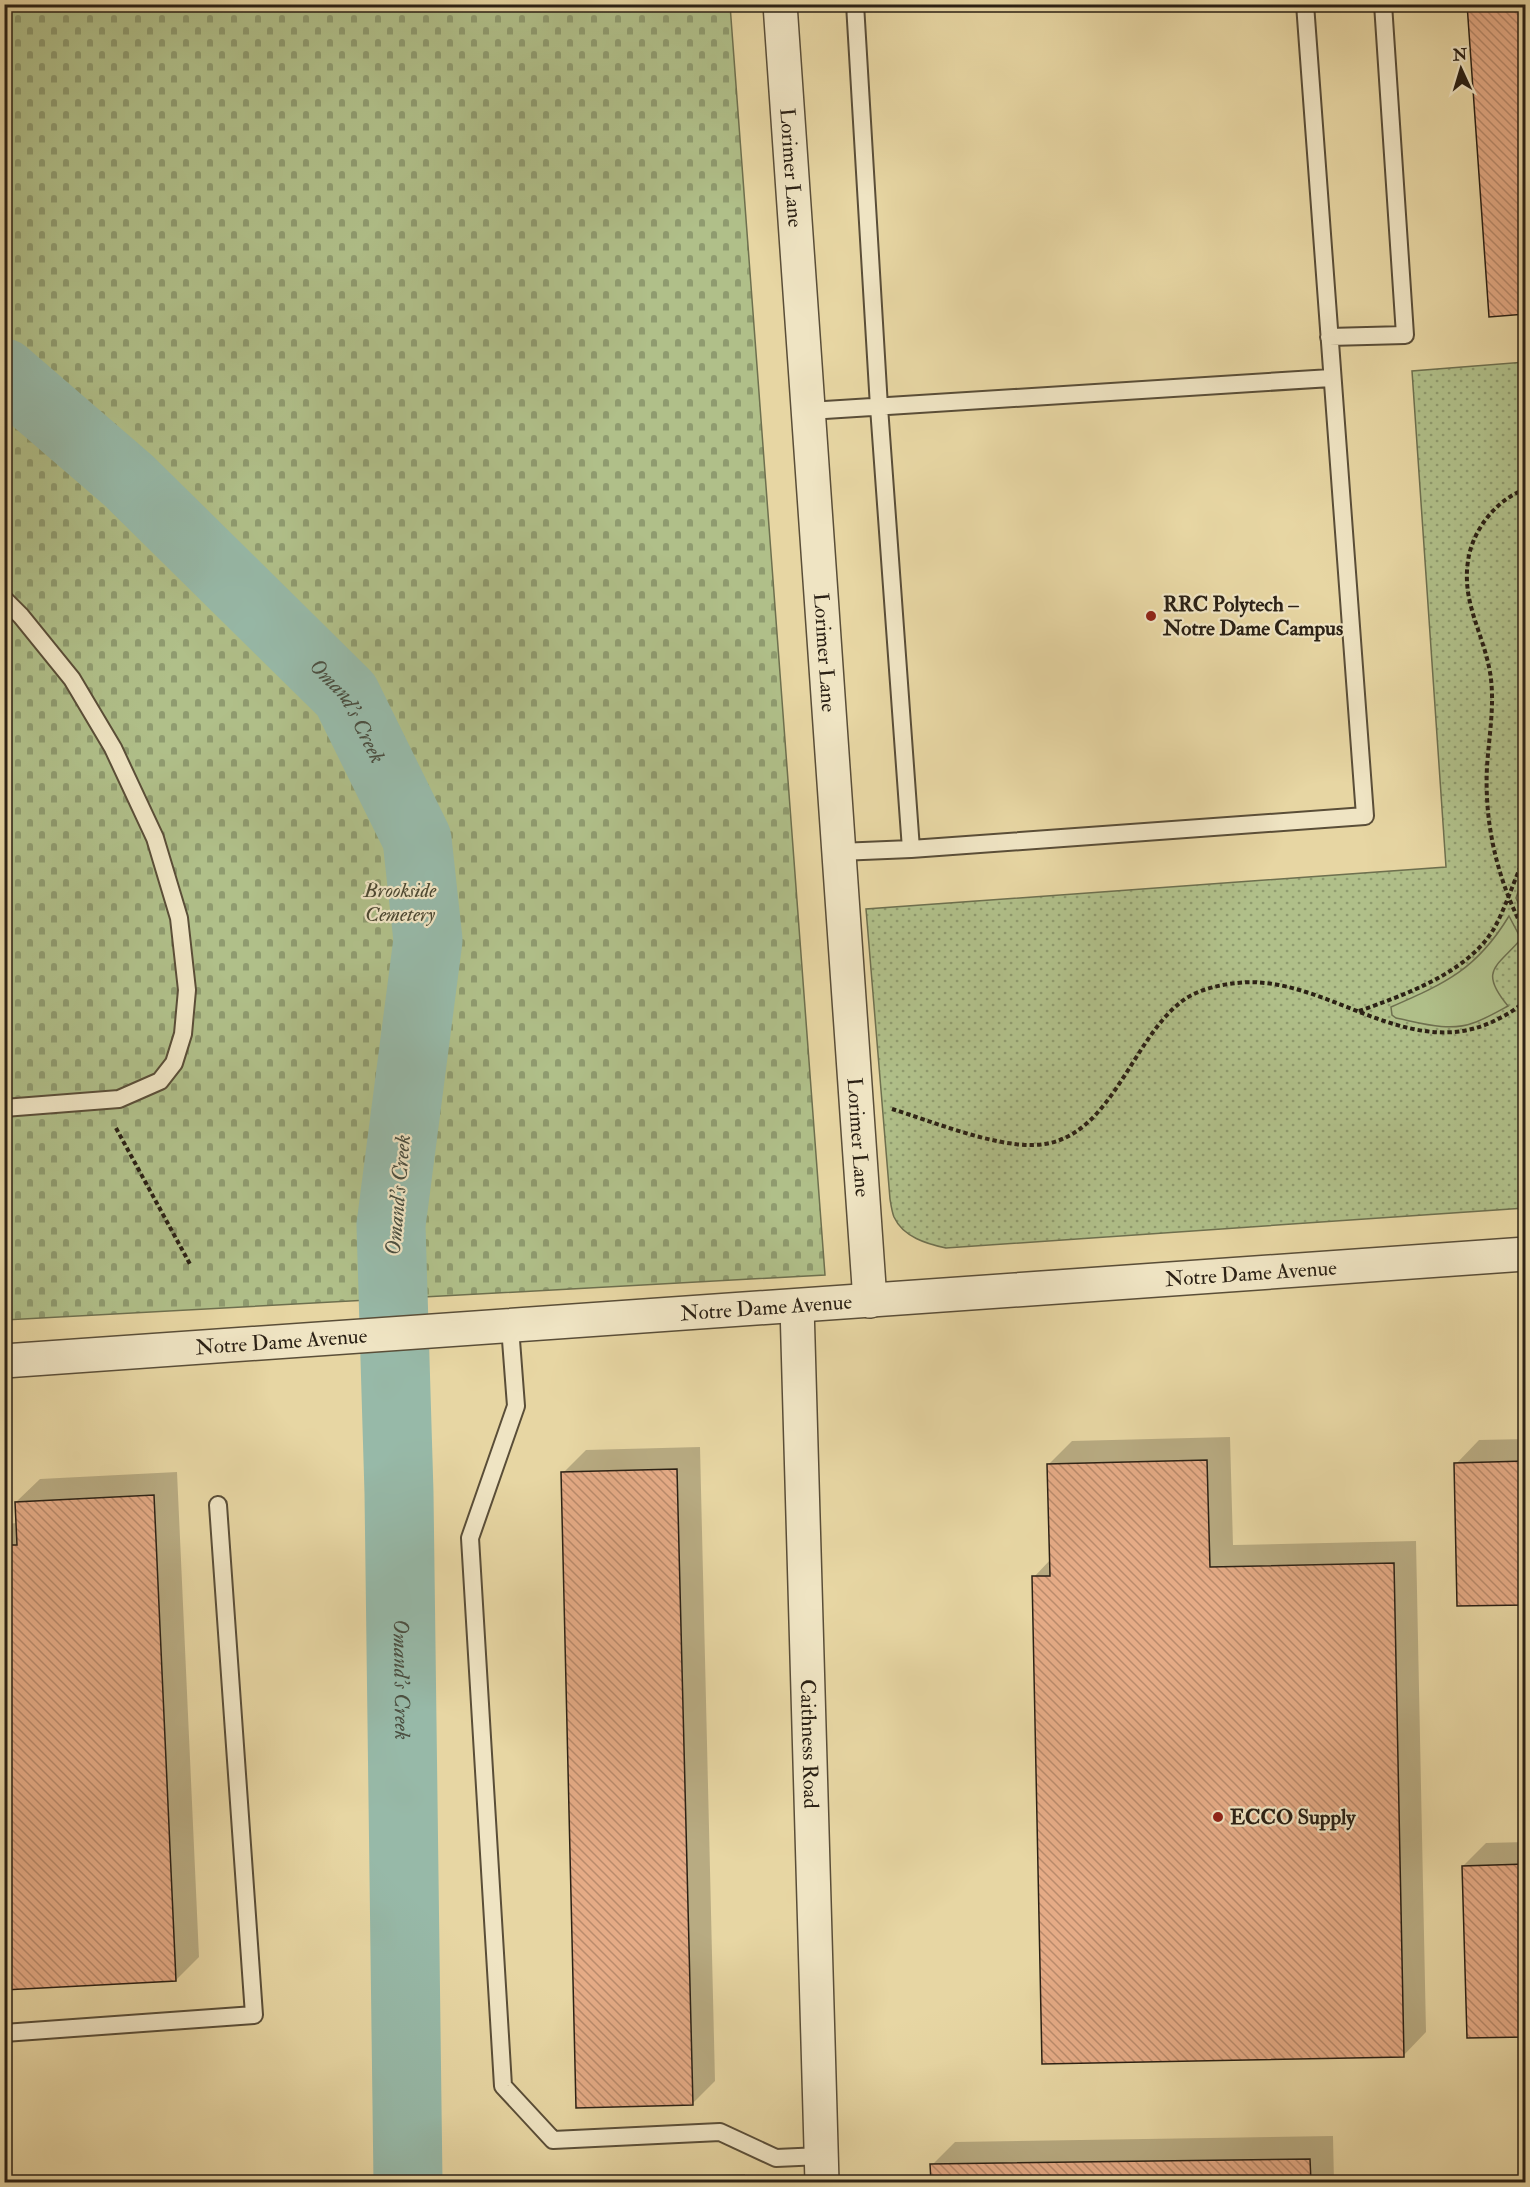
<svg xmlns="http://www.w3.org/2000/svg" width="1530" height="2187" font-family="'IM FELL Double Pica',serif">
<defs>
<pattern id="cemetery-stones" width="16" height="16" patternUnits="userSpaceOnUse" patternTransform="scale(1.5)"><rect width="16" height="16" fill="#b0bf89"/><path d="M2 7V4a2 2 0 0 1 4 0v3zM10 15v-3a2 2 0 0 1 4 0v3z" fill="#8f9b6f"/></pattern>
<pattern id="park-dots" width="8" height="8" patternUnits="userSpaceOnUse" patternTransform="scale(1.5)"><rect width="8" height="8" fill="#b0bf89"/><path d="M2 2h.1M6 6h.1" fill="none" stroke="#8f9b6f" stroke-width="1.8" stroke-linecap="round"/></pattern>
<pattern id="building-back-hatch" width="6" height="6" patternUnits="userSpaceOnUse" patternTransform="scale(1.5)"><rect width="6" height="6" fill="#e5ab86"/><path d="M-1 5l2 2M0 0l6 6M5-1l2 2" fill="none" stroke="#ba8b6c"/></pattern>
</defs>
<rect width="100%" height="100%" fill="#e7d6a3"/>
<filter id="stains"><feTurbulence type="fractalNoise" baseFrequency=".00333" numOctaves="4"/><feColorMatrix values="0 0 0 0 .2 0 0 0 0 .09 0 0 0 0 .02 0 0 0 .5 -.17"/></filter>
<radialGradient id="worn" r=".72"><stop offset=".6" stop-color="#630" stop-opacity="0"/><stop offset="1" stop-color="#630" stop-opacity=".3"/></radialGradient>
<path fill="url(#cemetery-stones)" stroke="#6e704f" stroke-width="1.5" d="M5 5H730L825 1275 5 1320Z"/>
<path fill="url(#park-dots)" stroke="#6e704f" stroke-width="1.5" d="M1525 362V1208L946 1248C927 1244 903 1237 894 1217 892 1212 891 1205 890 1199L866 909 1446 867 1412 371Z"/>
<path fill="#b0bf89" stroke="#6e704f" stroke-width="1.5" d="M1525 872 1526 918H1525L1516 898Z
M1509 916 1521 939C1497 967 1478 970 1508 1006 1497 1012 1485 1019 1473 1023 1449 1032 1421 1023 1396 1018L1392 1015 1391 1007C1446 983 1477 969 1509 916Z"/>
<path fill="#0003" d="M1230 1437 1233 1545 1416 1541 1426 2032 1403 2056 1034 1577 1051 1559 1049 1464 1072 1441Z
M1526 1439V1603L1456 1464 1479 1440Z
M700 1447 715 2081 692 2104 563 1473 586 1450Z
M177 1472 199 1957 176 1980 4 1988V1524L18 1523 16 1502 40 1479Z
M1526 1842V2035L1463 1866 1486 1843Z
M1333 2136 1334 2182H932V2165L955 2142Z
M745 2174V2182H552L556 2179Z
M119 2178V2182H52L55 2180Z"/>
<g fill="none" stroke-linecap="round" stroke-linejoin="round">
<path stroke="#97b9a8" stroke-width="69" id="s1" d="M4 373 129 481 346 695 417 839 428 940 391 1225 399 1493 408 2182"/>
</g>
<path fill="url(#building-back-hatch)" stroke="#2b2115" stroke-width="1.5" d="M1467 4H1526V314L1489 317Z
M1207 1460 1210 1567 1394 1563 1404 2057 1042 2064 1032 1576H1050L1047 1464Z
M1526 1461V1605L1457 1606 1454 1463Z
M677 1469 693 2105 576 2108 561 1472Z
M154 1495 176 1981 4 1990V1545H17L15 1502Z
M1526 1864V2037L1467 2038 1462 1866Z
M1310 2159 1311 2182H931L930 2164Z"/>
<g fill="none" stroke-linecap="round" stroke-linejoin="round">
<defs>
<path id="service" d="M855 4 879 407 911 849 1365 816 1305 4
M1329 337 1405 335 1383 4
M809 411 1331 378
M4 599 21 616 72 679 113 748 155 838 179 918 187 990 183 1034 174 1063 160 1081 119 1099 4 1108
M839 852 911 849
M510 1327 516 1406 470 1538 503 2086 553 2140 720 2132 776 2158 821 2156
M4 2033 254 2015 218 1505"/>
<g id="minor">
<path id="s2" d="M780 4 870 1301"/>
<path id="s3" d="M797 1306 822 2182"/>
</g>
<g id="tertiary">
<path id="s4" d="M4 1361 1526 1254"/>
</g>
</defs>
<use href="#service" stroke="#5a4e38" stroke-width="20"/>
<use href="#minor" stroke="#5a4e38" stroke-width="36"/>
<use href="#tertiary" stroke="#5a4e38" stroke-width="36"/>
<path stroke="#2b2115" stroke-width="4" stroke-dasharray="4.5 3" stroke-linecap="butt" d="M1526 489C1496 499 1472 531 1468 561 1462 601 1481 629 1489 667 1496 700 1489 734 1487 767 1484 825 1498 883 1526 934
M1359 1011C1407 994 1473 971 1497 923 1508 901 1515 877 1526 855
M892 1109C931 1121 992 1146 1033 1145 1110 1144 1129 1042 1181 1002 1196 990 1218 985 1237 983 1324 973 1404 1062 1492 1022 1504 1016 1517 1010 1526 999
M116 1128 191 1266"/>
<use href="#service" stroke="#efe4c3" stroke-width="16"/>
<use href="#minor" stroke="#efe4c3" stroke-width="33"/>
<use href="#tertiary" stroke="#efe4c3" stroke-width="33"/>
</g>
<g fill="#8f2418" stroke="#efe4c3" stroke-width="2">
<circle cx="1151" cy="616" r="6"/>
<circle cx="1218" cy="1817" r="6"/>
</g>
<g text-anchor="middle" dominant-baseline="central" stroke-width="4.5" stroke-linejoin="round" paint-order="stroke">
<g font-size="21" fill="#2b2115" stroke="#efe4c3">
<text stroke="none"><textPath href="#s2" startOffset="164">Lorimer Lane</textPath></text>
<text stroke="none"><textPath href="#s2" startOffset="650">Lorimer Lane</textPath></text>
<text stroke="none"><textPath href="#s2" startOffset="1136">Lorimer Lane</textPath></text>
<text stroke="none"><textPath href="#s4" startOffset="1250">Notre Dame Avenue</textPath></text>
<text stroke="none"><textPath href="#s4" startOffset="764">Notre Dame Avenue</textPath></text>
<text stroke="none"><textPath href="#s4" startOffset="278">Notre Dame Avenue</textPath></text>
<text stroke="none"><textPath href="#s3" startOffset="438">Caithness Road</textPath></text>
</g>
<g font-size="21" font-weight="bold" fill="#2b2115" stroke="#efe4c3" text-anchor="start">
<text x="1163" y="604">RRC Polytech –<tspan x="1163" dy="24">Notre Dame Campus</tspan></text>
<text x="1230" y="1817">ECCO Supply</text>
</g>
<g font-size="21" font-style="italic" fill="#4c4832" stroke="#efe4c3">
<text x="400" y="890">Brookside<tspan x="400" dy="24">Cemetery</tspan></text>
</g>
<g font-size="22" font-style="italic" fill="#4b4f41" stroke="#efe4c3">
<text stroke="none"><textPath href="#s1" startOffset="484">Omand's Creek</textPath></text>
<text transform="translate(398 1195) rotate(-85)">Omand's Creek</text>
<text stroke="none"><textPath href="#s1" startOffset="1474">Omand's Creek</textPath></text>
</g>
</g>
<rect width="1530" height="2187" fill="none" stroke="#e7d6a3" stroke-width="24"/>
<rect x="6" y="6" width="1518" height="2175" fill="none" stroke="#2b2115" stroke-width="3"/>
<rect x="12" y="12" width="1506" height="2163" fill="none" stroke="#2b2115" stroke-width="1.5"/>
<g transform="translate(1461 69) rotate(356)" stroke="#efe4c3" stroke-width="4.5" paint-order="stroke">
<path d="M0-4.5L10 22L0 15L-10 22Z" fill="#2b2115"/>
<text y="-9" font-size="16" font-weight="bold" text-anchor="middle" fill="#2b2115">N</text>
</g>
<rect width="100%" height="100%" filter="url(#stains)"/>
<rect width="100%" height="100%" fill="url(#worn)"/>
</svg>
